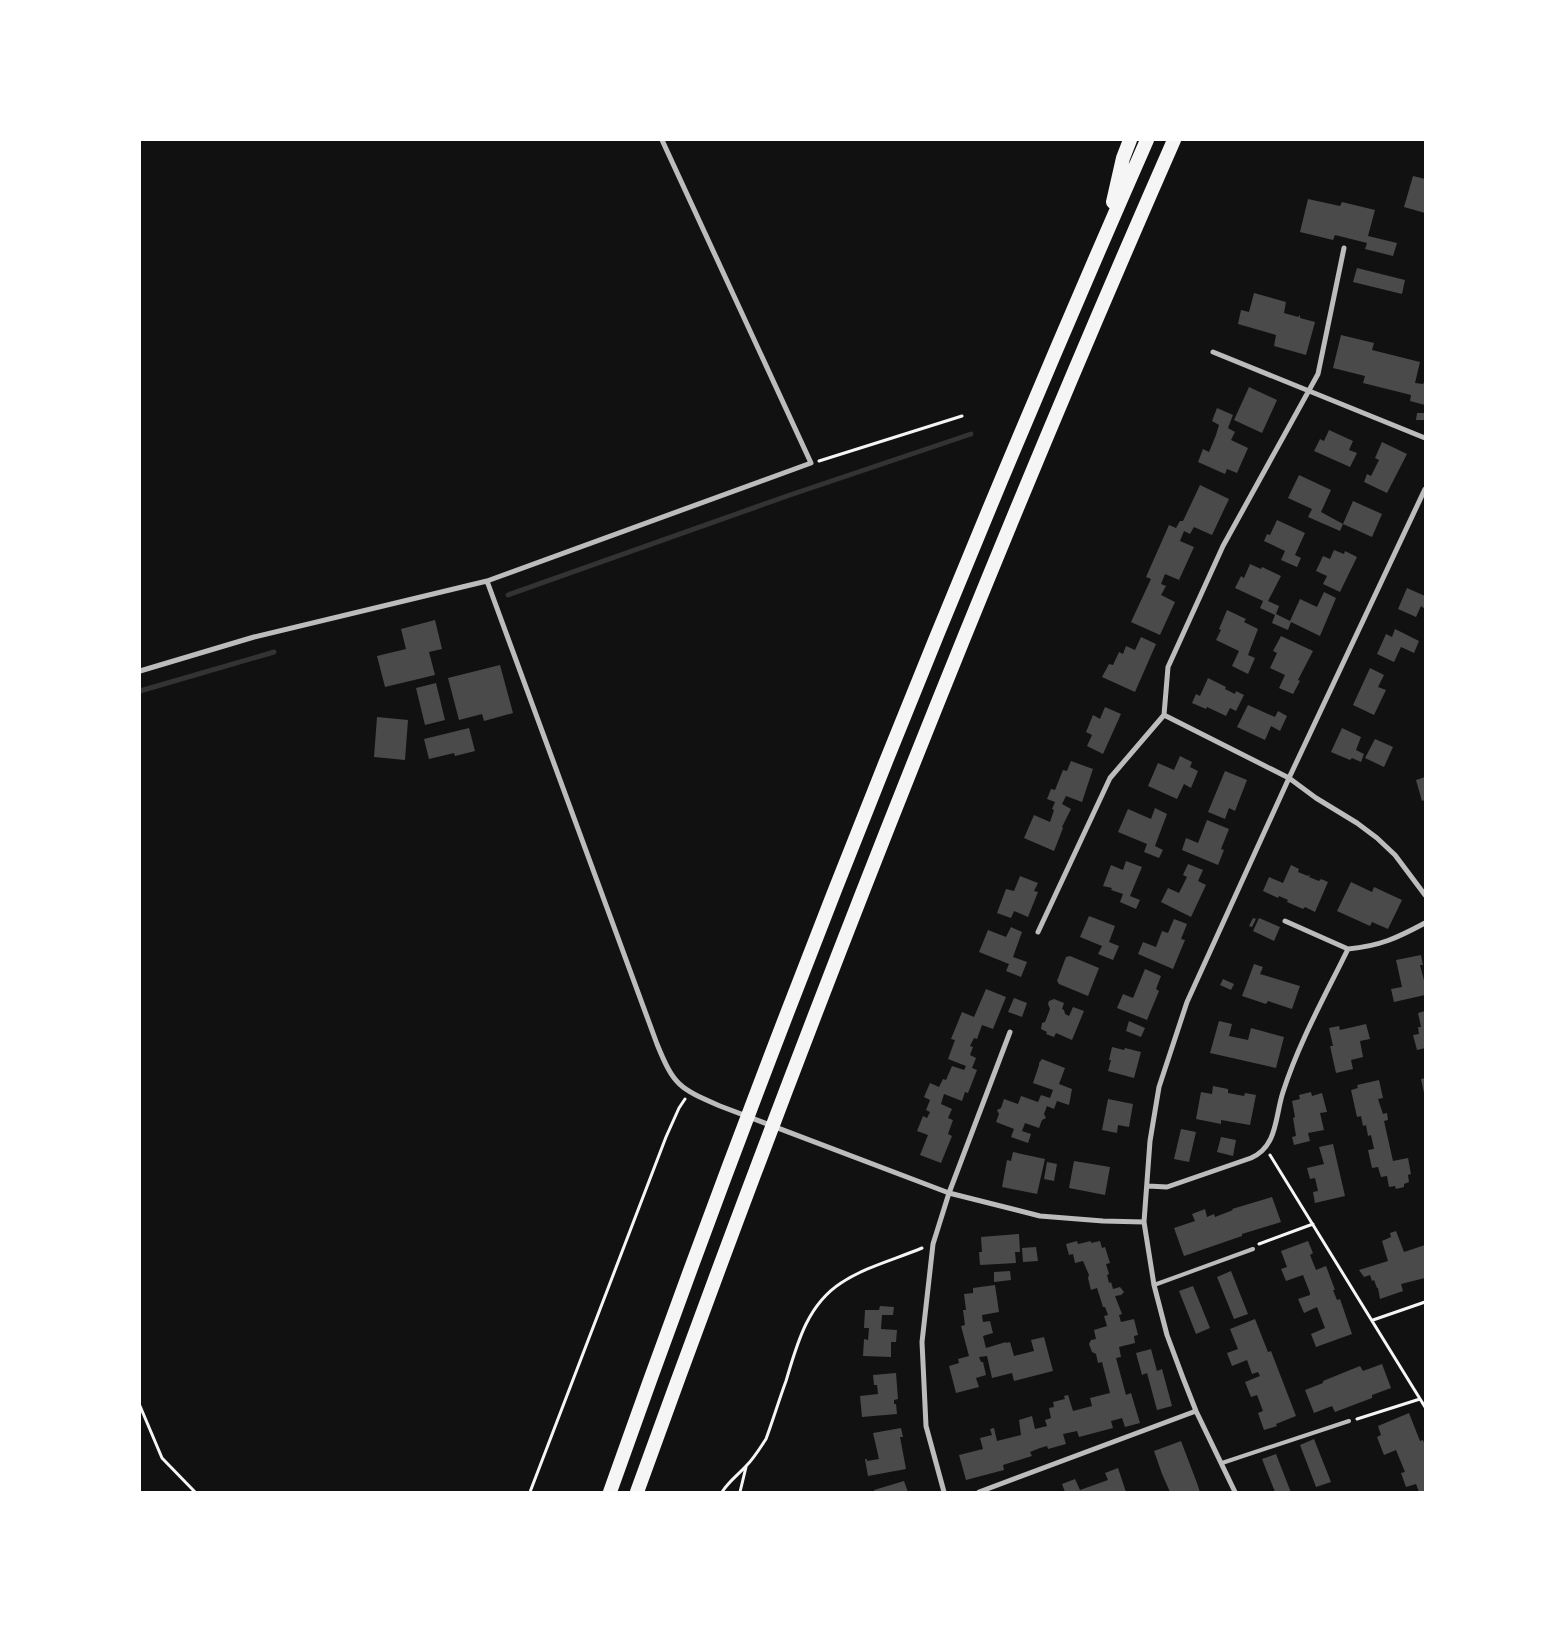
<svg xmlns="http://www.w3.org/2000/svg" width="1565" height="1632" font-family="'Fira Sans',sans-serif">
<rect width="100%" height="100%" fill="#111"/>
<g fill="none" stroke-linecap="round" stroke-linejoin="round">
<path stroke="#333" stroke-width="5" d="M508 595 790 495 971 434
M140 691 274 652"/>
</g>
<path fill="#4a4a4a" d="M1413 176 1425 179V213L1404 207Z
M1308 199 1340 206 1342 202 1375 210 1368 236 1397 243 1393 256 1365 249 1367 243 1335 235 1333 240 1300 232Z
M1357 268 1405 280 1402 294 1353 282Z
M1254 293 1286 302 1284 313 1298 317 1300 315V318L1315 322 1306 355 1274 346 1276 335 1238 324 1241 310 1249 312Z
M1341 335 1374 343 1372 350 1420 362 1415 383 1423 384 1425 380V405L1410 401 1411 395 1363 383 1365 376 1333 368Z
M1249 387 1277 400 1262 433 1234 420Z
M1217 408 1233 415 1228 428 1235 432 1231 440 1248 448 1237 473 1227 469 1225 474 1198 462 1203 449 1209 452 1216 435 1219 425 1212 421Z
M1417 413H1425V420H1416Z
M1329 430 1353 441 1349 450 1357 453 1350 467 1314 451 1320 439 1324 441Z
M1382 442 1407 454 1387 493 1364 482 1367 474 1371 476 1379 460 1375 458Z
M1299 475 1331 490 1321 512 1343 524 1340 531 1308 517 1312 509 1288 498Z
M1200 485 1229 499 1212 535 1194 527 1190 534 1184 531 1180 541 1194 547 1179 580 1165 574 1161 584 1166 586 1161 595 1175 602 1160 635 1131 622 1151 579 1146 577 1169 525 1176 528 1180 521H1183Z
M1353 501 1382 514 1372 537 1343 524Z
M1277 520 1305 533 1295 555 1301 558 1297 567 1281 560 1285 551 1264 541 1267 534 1270 535Z
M1334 550 1344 554 1345 551 1357 557 1340 592 1323 584 1327 576 1316 571 1323 556 1330 559Z
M1250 564 1261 569 1262 567 1281 576 1268 601 1279 606 1276 614 1290 621 1300 599 1317 607 1324 592 1336 598 1320 636 1291 622 1288 630 1272 623 1275 615 1260 608 1263 601 1235 588 1241 576 1244 578Z
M1407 588 1425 596V609L1421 606 1416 617 1398 609Z
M1227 610 1246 619 1244 622 1258 629 1248 655 1255 658 1248 674 1232 666 1239 651 1216 640 1221 630 1219 629Z
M435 620 442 649 429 652 435 675 385 687 377 656 406 649 401 629Z
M1395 629 1419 641 1414 653 1401 647 1394 662 1377 654 1386 634 1392 637Z
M1281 636 1313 651 1298 680 1300 681 1293 694 1279 688 1285 675 1270 668 1277 653 1273 651Z
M1141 637 1156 644 1135 692 1102 677 1109 664 1113 665 1119 652 1123 654 1126 646 1135 650Z
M500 665 513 713 484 721 482 714 459 720 448 678Z
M1370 668 1384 675 1378 687 1386 690 1374 715 1353 705Z
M1208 678 1226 687 1225 689 1235 694 1236 691 1244 695 1236 711 1230 708 1226 716 1207 707 1206 709 1192 703 1196 694 1200 696Z
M436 683 445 720 425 725 416 688Z
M1248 705 1275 717 1278 711 1287 716 1280 731 1271 726 1265 740 1237 727Z
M1105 707 1121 714 1103 754 1087 746 1092 735 1086 732 1093 715 1100 719Z
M377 717 408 720 405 760 374 757Z
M469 728 475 751 455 756 454 753 429 759 424 739Z
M1342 728 1361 737 1356 750 1364 754 1361 762 1352 758 1350 760 1331 752Z
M1375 739 1393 747 1384 767 1365 758Z
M1180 756 1192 762 1190 767 1198 771 1191 788 1184 784 1177 799 1148 786 1158 763 1174 770Z
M1071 761 1093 769 1082 802 1066 796 1062 804 1071 809 1062 827 1063 828 1054 851 1024 838 1034 815 1050 822 1054 810 1052 809 1055 802 1047 799 1051 789 1055 790 1063 770 1067 771Z
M1225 771 1247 780 1235 811 1229 808 1225 819 1208 812Z
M1425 777V800L1422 801 1416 780Z
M1155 808 1167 814 1155 846 1163 850 1159 858 1144 852 1147 844 1118 832 1128 809 1151 819Z
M1207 820 1229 829 1221 849 1224 850 1218 865 1182 850 1186 838 1198 843Z
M1126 861 1142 867 1130 896 1140 900 1136 909 1120 902 1123 894 1111 890 1112 888 1103 886 1111 865 1123 870Z
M1188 864 1203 870 1198 881 1206 885 1191 917 1161 902 1168 888 1179 893 1187 877 1183 875Z
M1291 865 1299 869 1298 872 1308 876 1310 874 1309 877 1319 881 1321 879 1328 882 1315 912 1305 907 1303 909 1287 902 1288 900 1279 896 1278 898 1263 891 1269 877 1283 883Z
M1020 876 1038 883 1034 891 1038 892 1028 917 1014 911 1011 918 997 913 1006 889 1014 891Z
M1351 882 1372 892 1374 887 1402 900 1388 929 1372 922 1370 926 1337 911Z
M1089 916 1115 926 1109 942 1119 946 1113 960 1098 954 1102 946 1080 937Z
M1253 918 1256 919 1252 927 1249 926Z
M1259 918 1280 927 1274 941 1253 931Z
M1174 919 1187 924 1181 939 1185 940 1173 969 1138 954 1143 942 1156 947 1162 931 1168 933Z
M1011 927 1022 932 1013 957 1027 962 1021 977 1006 971 1009 964 979 952 988 930 1006 937Z
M1421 955 1423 965H1420L1425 984V995L1394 1002 1391 989 1402 987 1396 960Z
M1070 956 1099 968 1088 996 1059 984 1057 981 1066 957Z
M1254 964 1263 967 1260 974 1300 986 1292 1009 1268 1001 1266 1004 1242 996Z
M1145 969 1161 976 1156 989 1159 991 1147 1020 1117 1008 1123 994 1133 998Z
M1223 979 1234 984 1231 990 1220 985Z
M986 989 1006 997 993 1029 982 1025 977 1039 974 1038 970 1046 973 1047 970 1055 976 1058 972 1068 977 1070 968 1093 965 1092 962 1101 944 1094 941 1104 952 1109 948 1118 953 1120 948 1134 952 1136 941 1163 920 1155 928 1135 917 1131 923 1116 927 1118 930 1112 926 1110 930 1100 924 1097 930 1083 939 1087 943 1079 946 1080 952 1066 964 1070 966 1066 948 1059 955 1040 951 1039 962 1012 974 1017Z
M1014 998 1027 1003 1022 1017 1008 1012Z
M1054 999 1064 1003 1062 1009 1064 1010 1065 1014 1069 1016 1073 1007 1084 1011 1072 1040 1056 1033 1054 1037 1046 1034 1047 1032 1041 1029 1042 1023 1045 1022 1050 1009 1048 1004 1049 1001Z
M1425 1011V1048L1417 1050 1413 1035 1419 1034 1418 1027H1421L1418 1013Z
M1129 1021 1145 1028 1141 1037 1126 1031Z
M1219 1021 1232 1024 1229 1036 1248 1040 1251 1028 1284 1037 1276 1068 1210 1053Z
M1366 1024 1370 1039 1360 1041 1363 1057 1351 1060 1353 1069 1336 1073 1330 1046H1333L1329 1028 1339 1026 1340 1030Z
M1112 1047 1124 1050 1125 1048 1141 1052 1134 1078 1108 1071 1111 1060H1109Z
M1042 1059 1065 1068 1059 1084 1072 1089 1069 1105 1057 1101 1054 1109 1047 1106 1044 1114 1046 1118 1042 1120 1039 1128 1025 1123 1022 1131 1031 1134 1028 1143 1011 1137 1014 1129 996 1122 999 1114 997 1110 1001 1108 1004 1099 1018 1104 1021 1096 1038 1102 1041 1095 1050 1098 1053 1090 1033 1083 1039 1065V1063Z
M1425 1078V1093H1424L1421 1079Z
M1379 1080 1383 1098 1378 1099 1383 1114 1387 1113 1388 1120 1384 1121 1393 1161 1408 1158 1411 1174 1408 1175 1409 1182 1404 1184V1187L1396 1189 1395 1186 1389 1187 1387 1176 1381 1177 1378 1167 1372 1168 1368 1150 1374 1149 1371 1135 1368 1136 1366 1125 1363 1126 1361 1116 1357 1117 1351 1090 1358 1088 1357 1085Z
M1213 1086 1228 1089V1093L1244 1096 1245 1093 1256 1095 1250 1125 1221 1120V1124L1196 1119 1201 1092 1212 1094Z
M1311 1092 1312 1096 1322 1093 1327 1112 1320 1113 1324 1130 1308 1133 1310 1141 1294 1145 1292 1137 1296 1136 1293 1118 1295 1117 1292 1101 1300 1099 1299 1095Z
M1108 1099 1133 1104 1129 1127 1118 1125 1117 1133 1102 1130Z
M1181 1129 1196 1132 1189 1162 1174 1159Z
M1221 1137 1236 1140 1233 1156 1217 1152Z
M1333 1144 1345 1196 1315 1203 1313 1192 1318 1191 1315 1178 1310 1179 1307 1168 1324 1164 1319 1147Z
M1013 1152 1045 1159 1037 1194 1002 1187 1007 1160 1011 1161Z
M1074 1161 1110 1167 1105 1195 1069 1188Z
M1047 1162 1057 1164 1054 1181 1044 1179Z
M1272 1197 1281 1222 1242 1234V1236L1184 1256 1174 1228 1195 1221 1192 1214 1205 1209 1207 1217 1214 1214 1215 1217 1233 1210 1232 1209Z
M1396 1231 1404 1252 1425 1245V1278L1401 1284 1403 1291 1380 1299 1378 1288H1377L1374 1280 1372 1281 1370 1275 1364 1277 1359 1270 1388 1261 1382 1241 1391 1237 1390 1233Z
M1019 1234 1020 1252H1015L1016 1263 980 1265 979 1252H982L981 1237Z
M1077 1241 1078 1244 1091 1241V1243L1100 1241 1102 1248 1105 1247 1110 1263 1106 1264 1109 1274 1107 1275 1109 1283 1111 1282 1113 1289 1120 1287 1124 1292 1121 1295 1115 1296 1122 1314 1119 1315 1121 1322 1134 1319 1138 1335 1134 1336 1135 1343 1119 1347 1121 1357 1116 1358 1126 1395 1131 1393 1140 1423 1125 1427 1122 1418 1111 1421 1113 1428 1079 1437 1077 1431 1063 1434 1066 1444 1048 1449 1047 1446 1040 1448 1030 1452 1032 1456 1003 1465 1004 1470 966 1480 959 1455 983 1449 980 1438 992 1435 990 1429 994 1428 997 1441 1021 1435 1019 1420 1032 1416 1035 1429 1047 1426 1045 1420 1051 1418 1049 1408 1054 1407 1053 1402 1065 1399 1064 1396 1068 1395 1073 1411 1092 1406 1090 1398 1110 1393 1102 1362 1098 1363 1096 1354 1092 1352 1089 1344 1091 1340 1096 1339 1094 1330 1107 1326 1104 1316 1108 1315 1105 1307H1103L1097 1288 1091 1290 1088 1278 1089 1275 1083 1261 1075 1263 1073 1254 1069 1255 1066 1244Z
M1308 1241 1313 1253 1310 1255 1316 1270 1326 1266 1335 1290H1333L1337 1300 1340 1299 1352 1334 1316 1347 1311 1334 1325 1328 1317 1307 1304 1313 1298 1299 1310 1295V1293L1303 1275 1286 1281 1281 1269 1287 1267 1281 1251Z
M1036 1247 1038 1261 1023 1262 1022 1248Z
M1010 1271 1011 1280 994 1282V1272Z
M1231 1271 1248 1314 1234 1319 1217 1277Z
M995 1285 999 1312 982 1315 983 1322 990 1321 993 1333 983 1336 986 1348 1006 1342V1343L1010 1342 1014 1356 1034 1351 1031 1340 1044 1337 1053 1371 1014 1381 1012 1373 992 1378 987 1356 979 1357 981 1362H983L986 1375 976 1378 979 1387 956 1393 949 1366 959 1363 958 1359 969 1356 961 1326 965 1325 963 1310H966L964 1294 973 1293V1288Z
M1193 1286 1210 1328 1196 1334 1179 1291Z
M880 1306 894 1307 893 1315H882L881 1329 897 1330 896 1342H891V1357L863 1356 864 1339 868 1340 869 1328H864L865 1310H879Z
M1255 1319 1268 1352 1271 1351 1296 1416 1276 1424 1277 1426 1264 1430 1258 1413 1263 1411 1257 1395 1251 1397 1245 1382 1260 1376 1258 1372 1252 1374 1247 1360 1232 1366 1227 1353 1238 1349 1230 1329Z
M1151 1349 1157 1371 1162 1369 1172 1406 1157 1410 1147 1373 1142 1375 1136 1353Z
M1382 1364 1391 1388 1372 1395V1398L1335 1412 1332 1406 1314 1413 1305 1390 1323 1383V1381L1360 1366 1363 1371Z
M896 1373 898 1399 894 1400V1404H896L897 1414 862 1417 860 1396 878 1394 877 1385H874L873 1375Z
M1409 1413 1420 1441 1423 1440 1425 1446V1492H1419L1416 1484 1406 1487 1401 1473 1405 1472 1396 1450 1384 1455 1377 1437 1381 1435 1378 1426Z
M901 1428 903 1437H900L906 1469 868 1476 865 1459H867V1461L879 1459 873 1433Z
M1314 1439 1331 1482 1316 1487 1300 1445Z
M1181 1441 1197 1483 1200 1492H1170L1162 1474 1154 1451Z
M1276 1454 1290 1490 1291 1492H1275L1262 1459Z
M1118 1468 1126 1492H1065L1062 1484 1075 1479 1080 1490 1108 1480 1105 1473Z
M904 1481 908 1492H875L874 1490Z"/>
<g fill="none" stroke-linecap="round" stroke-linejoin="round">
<path stroke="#f5f5f5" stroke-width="3" d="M819 461 962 416
M1270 1155 1425 1407
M1259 1244 1313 1224
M1373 1320 1425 1302
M140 1406 162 1458 195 1492
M1357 1419 1420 1399
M530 1492 666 1137 679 1108 685 1099
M722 1492C729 1481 738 1475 747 1465 754 1458 760 1448 766 1439 773 1420 779 1400 786 1381 797 1344 807 1305 841 1283 865 1267 896 1259 922 1248
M740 1492 746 1467"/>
<path stroke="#bcbcbc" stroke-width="4" d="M1154 1285 1253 1249
M1222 1463 1349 1421"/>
<path stroke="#bcbcbc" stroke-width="5" d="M1213 352 1425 438
M487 581 657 1044C674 1086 679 1088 720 1106L949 1193 1040 1216 1103 1221 1144 1222
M140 671 254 637 487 581 811 463 662 140
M1164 715 1289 778 1316 798 1357 823 1377 838 1395 855 1425 895
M1285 921 1348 949
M1038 932 1110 778 1164 715 1168 667 1223 546 1318 374 1344 248
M1148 1186 1167 1187 1251 1158C1278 1146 1275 1116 1283 1092 1299 1042 1325 996 1348 949 1380 946 1397 938 1425 923
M944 1492 926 1426 922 1342 933 1244 949 1193 1010 1032
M979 1492 1196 1411
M1235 1492 1196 1411 1183 1378 1167 1335 1154 1285 1144 1222 1150 1141 1159 1087 1187 1002 1289 778 1425 489"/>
<path stroke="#f5f5f5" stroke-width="14" d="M1113 202 1123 158 1130 140
M610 1492C772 1035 952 584 1147 140
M637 1492C802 1036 979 584 1174 140"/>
</g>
<rect width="1565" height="1632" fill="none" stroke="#ffffff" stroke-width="282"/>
</svg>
